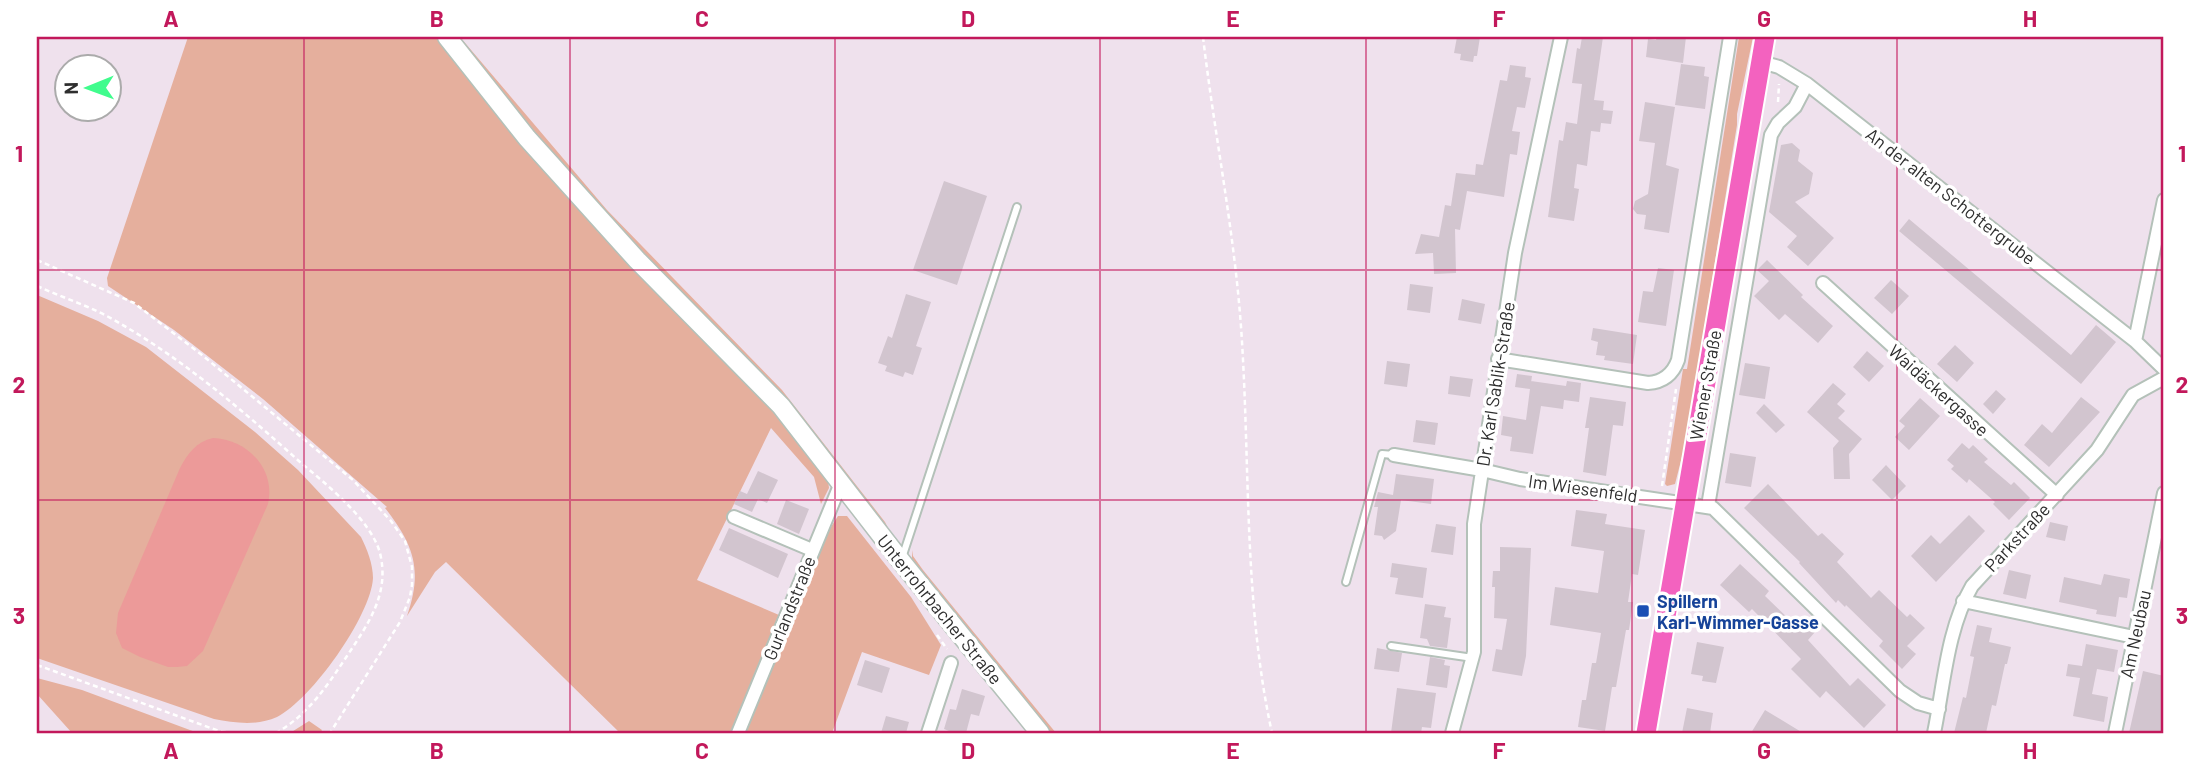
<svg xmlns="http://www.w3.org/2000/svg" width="2201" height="770" font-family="Barlow,sans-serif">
<rect width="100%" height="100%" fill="#efe1ed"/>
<path fill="#e5af9d" d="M188 37H437L484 94 776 412 828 480 829 488 821 504 814 477 771 428 697 580 779 615 732 733H620L446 562 435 572 407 616C423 570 414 545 385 508L387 507 263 399 174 330 108 286 107 278Z
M455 37H460L607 210 782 390 885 522 891 534 670 285 583 190Z
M1739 37H1753L1737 114V125L1686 441 1675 484 1667 486 1665 484 1683 369H1687Z
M37 295 98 321 146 347 255 432 298 470 361 537C367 549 373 564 373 578 371 616 311 700 277 717 257 726 235 723 214 719L37 658Z
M838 516H847L911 597 941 645 929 675 862 652 832 733H744L829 530Z
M912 550 913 556 923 570 1056 733H1049L919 571 912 560Z
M37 678 82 690 198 733H72L37 694Z
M309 721 322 730 320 733H290Z"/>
<path fill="#ec9a99" d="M213 438C247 439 276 469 268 504L203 651 187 666 177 667H168L140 657 122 648 116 633 118 613 180 468C188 453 196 442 213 438Z"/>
<path fill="#d2c5cf" d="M1457 37H1480L1477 56H1474L1473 62 1460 60 1461 54 1454 53Z
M1582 37H1603L1594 100 1604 101 1603 110 1613 111 1611 124 1601 123 1600 132 1591 131 1587 166 1577 164 1574 188 1579 189 1574 221 1548 217 1559 140 1563 141 1566 122 1577 124 1582 84 1572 83 1577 48 1580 49Z
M1657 37H1686L1683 63 1646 57 1648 39 1656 40Z
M1681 64 1705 67 1704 76 1709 77 1705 109 1675 105Z
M1510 65 1526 67 1525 77 1531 78 1525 108 1517 107 1512 131 1520 132 1517 155 1510 154 1504 197 1467 191 1460 230 1455 229 1456 273 1434 274 1433 253 1415 254 1421 234 1439 237 1445 205 1451 206 1456 173 1475 175 1476 164 1483 165 1500 80 1507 81Z
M1645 102 1675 107 1666 165 1679 169 1669 233 1644 229 1646 215 1637 214 1633 209 1635 201 1648 194 1655 143 1639 141Z
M1792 143 1800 150 1798 161 1813 173 1809 194 1795 202 1834 238 1808 266 1787 247 1797 236 1769 212 1781 145Z
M944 181 987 196 957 285 913 270Z
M1909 219 2071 355 2096 325 2116 342 2081 384 1899 231Z
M1767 260 1803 295 1801 297 1833 326 1818 343 1785 314 1779 320 1754 296 1769 281 1757 270Z
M1658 268 1674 270 1666 326 1638 322 1643 291 1653 292Z
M1891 280 1909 296 1892 314 1874 298Z
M1410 284 1433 287 1430 313 1407 310Z
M906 294 931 302 916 346 922 348 913 375 905 372 903 377 885 371 887 366 878 363 888 336 892 338Z
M1462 299 1485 304 1481 324 1458 320Z
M1593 328 1637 335 1633 364 1604 360 1605 356 1596 355 1598 342 1591 340Z
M1955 345 1974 363 1957 382 1937 364Z
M1867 351 1884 366 1869 382 1853 367Z
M1387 361 1410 364 1407 387 1384 384Z
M1745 363 1770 367 1765 399 1739 395Z
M1517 374 1532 376 1530 389 1515 387Z
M1450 376 1473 379 1470 397 1448 394Z
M1531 381 1566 386 1567 381 1581 383 1579 402 1564 400 1563 409 1541 406 1533 454 1510 451 1512 437 1501 435 1503 416 1526 420Z
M1833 383 1846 394 1837 404 1845 411 1838 418 1862 439 1849 454 1850 479H1834L1833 448 1839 441 1807 412Z
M1996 390 2006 399 1993 414 1983 404Z
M1590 397 1626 402 1623 426 1613 425 1606 476 1583 472 1589 428H1585Z
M2081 397 2100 412 2049 467 2024 445 2042 424 2052 433Z
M1920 398 1940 416 1909 450 1895 437 1905 426 1899 421Z
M1764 404 1785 425 1776 433 1756 413Z
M1416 420 1438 423 1435 445 1413 442Z
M1962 443 1969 449 1973 445 1988 459 1984 462 2011 485 2014 482 2030 498 2009 520 1993 504 1995 502 1969 479 1967 483 1951 469 1954 466 1947 460Z
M1730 453 1756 457 1751 487 1725 483Z
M1886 465 1906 486 1892 500 1872 480Z
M758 471 778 480 767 503 753 497 758 499 752 512 734 504 740 491 747 494Z
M1396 474 1434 479 1431 504 1401 500 1396 531 1384 540 1382 536 1374 535 1378 507H1374L1378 492 1393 495Z
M1768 484 1818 536 1822 533 1844 554 1837 562 1871 598 1879 590 1907 617 1910 614 1925 628 1907 646 1916 654 1902 669 1879 646 1883 641 1846 605 1845 607 1838 600 1836 603 1799 563 1800 562 1744 508Z
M786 500 809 509 799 534 777 524Z
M1576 510 1607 514 1605 524 1645 530 1638 575 1632 574 1628 602H1633L1629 630H1626L1616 687H1612L1605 731 1578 727 1582 700H1586L1592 663H1596L1601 633 1550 625 1555 587 1598 593 1604 551 1571 546Z
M1969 515 1985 531 1936 582 1911 556 1931 535 1940 544Z
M2050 522 2068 526 2065 541 2046 537Z
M1436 524 1456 527 1453 555 1431 552Z
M729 528 788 554 778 578 719 550Z
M1500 547 1531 548 1526 656 1522 676 1492 671 1496 649 1502 650 1507 619 1494 618 1495 587H1492L1493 571H1500Z
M1392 563 1427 568 1423 598 1395 594 1398 578 1390 577Z
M1740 564 1769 591 1765 596 1792 622 1798 616 1815 632 1808 640 1850 686 1858 678 1886 705 1864 728 1826 691 1820 698 1791 669 1801 659 1752 609 1749 612 1720 585Z
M2009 570 2031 575 2026 599 2003 594Z
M2104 574 2130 579 2127 598 2119 597 2116 617 2096 614 2097 610 2059 602 2064 577 2101 585Z
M1425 604 1446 607 1444 617 1451 618 1447 648 1430 646 1427 639 1420 638Z
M1977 625 1992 628 1989 642 2011 647 2007 664H2005L1996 706 1992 705 1986 733H1954L1963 697 1966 698 1974 657 1970 656Z
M1697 642 1724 647 1716 683 1702 681 1703 676 1691 674Z
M2086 644 2118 650 2114 672 2097 669 2092 694 2108 697 2104 722 2073 716 2080 678 2066 676 2068 664 2082 666Z
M1377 648 1402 653 1399 672 1374 669Z
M1430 657 1445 660 1444 665 1450 666 1447 688 1426 685Z
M865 660 890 668 882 693 857 685Z
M2143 671 2164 676V698L2161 714 2164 715 2161 733H2129Z
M1397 688 1436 693 1431 728 1422 727 1421 733H1391Z
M962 689 985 696 979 716 971 714 966 733H949V731L944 729 950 709 956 710Z
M1687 708 1713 713 1710 733H1682Z
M1765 710 1803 733H1751Z
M886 716 909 722 906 733H881Z"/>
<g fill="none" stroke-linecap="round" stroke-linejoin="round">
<defs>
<path id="service" d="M902 558 1017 207
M1346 582 1382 454 1394 455
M1391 646 1473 658"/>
<path id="minor" d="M1761 62 1779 67 1807 84 2135 341 2164 369
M1823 283 2057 495
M2135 341 2164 200
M1498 359 1648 383C1663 382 1673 374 1678 360L1730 37
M1394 455 1482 470 1520 479 1713 508 1900 691 1918 703 1939 709
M1708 506 1771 135 1778 123 1795 107 1807 84
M734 517 812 550
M1963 601 2134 637
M738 733 841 483
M928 733 951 663
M1452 733 1474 652V524L1515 253 1561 37
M1934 733C1944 685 1947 629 1972 586L2097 450 2133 395 2164 378
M2115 733 2164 493"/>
<path id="secondary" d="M447 37 527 138 637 260 781 406 901 561 1040 733"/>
<path id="primary" d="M1646 733 1765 37"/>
</defs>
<use href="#service" stroke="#b4c1b9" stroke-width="10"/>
<use href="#minor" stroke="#b4c1b9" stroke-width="16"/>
<use href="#secondary" stroke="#b4c1b9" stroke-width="21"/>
<use href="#primary" stroke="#fff" stroke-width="23"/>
<path stroke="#fff" stroke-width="2.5" stroke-dasharray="5 3.5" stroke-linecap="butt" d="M1203 37C1215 139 1236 239 1242 342 1250 472 1244 605 1272 733
M1778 102 1779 84
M37 260 134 303 202 355 353 480 391 521 405 541 412 567V585L410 597 400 622 330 733
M37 286C59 296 83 304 105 315 177 354 240 408 300 462 326 484 371 520 380 553 390 594 368 624 347 656 327 686 308 715 276 733
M1662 486 1676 389
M937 635 947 649
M37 665 219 731 232 733"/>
<use href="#service" stroke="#fff" stroke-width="6"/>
<use href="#minor" stroke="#fff" stroke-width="12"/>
<use href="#secondary" stroke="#fff" stroke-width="18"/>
<use href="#primary" stroke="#f362bf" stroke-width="19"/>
</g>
<path fill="none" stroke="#c2185b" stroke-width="2" stroke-opacity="0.55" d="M304 37V733M570 37V733M835 37V733M1100 37V733M1366 37V733M1632 37V733M1897 37V733M37 270H2164M37 500H2164"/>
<rect fill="#1a4fb4" stroke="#fff" stroke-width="2.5" x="1636" y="604" width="14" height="14" rx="3.5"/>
<g text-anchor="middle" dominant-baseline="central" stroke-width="7" stroke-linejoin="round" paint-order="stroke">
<g font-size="18" fill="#2e2e2e" stroke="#fff">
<text transform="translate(1951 196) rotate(38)">An der alten Schottergrube</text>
<text transform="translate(1495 384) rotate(-81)">Dr. Karl Sablik-Straße</text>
<text transform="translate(1705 385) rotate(-80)">Wiener Straße</text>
<text transform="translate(1939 390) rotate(42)">Waidäckergasse</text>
<text transform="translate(1583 488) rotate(8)">Im Wiesenfeld</text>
<text transform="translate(2017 537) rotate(-47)">Parkstraße</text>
<text transform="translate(789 608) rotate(-68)">Gurlandstraße</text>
<text transform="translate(940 609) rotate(51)">Unterrohrbacher Straße</text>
<text transform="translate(2135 634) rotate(-78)">Am Neubau</text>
</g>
<g font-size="18" font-weight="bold" fill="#164399" stroke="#fff" text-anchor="start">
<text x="1657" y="601">Spillern<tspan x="1657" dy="21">Karl-Wimmer-Gasse</tspan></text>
</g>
</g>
<rect width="2201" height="770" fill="none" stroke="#ffffff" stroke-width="77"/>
<g transform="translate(88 88) rotate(269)"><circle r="33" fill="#ffffff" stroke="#ababab" stroke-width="2"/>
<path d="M0-5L12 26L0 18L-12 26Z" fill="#40fc8d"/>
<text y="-10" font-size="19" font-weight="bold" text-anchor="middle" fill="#2e2e2e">N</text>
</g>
<rect x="38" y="38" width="2124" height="694" fill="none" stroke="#c2185b" stroke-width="2.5"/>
<g font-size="23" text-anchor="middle" font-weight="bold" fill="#c2185b">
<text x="171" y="27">A</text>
<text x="437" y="27">B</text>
<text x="702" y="27">C</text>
<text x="968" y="27">D</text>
<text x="1233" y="27">E</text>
<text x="1499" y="27">F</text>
<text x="1764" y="27">G</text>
<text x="2030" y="27">H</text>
<text x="19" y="162">1</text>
<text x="2182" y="162">1</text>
<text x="19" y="393">2</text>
<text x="2182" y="393">2</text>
<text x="19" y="624">3</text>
<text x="2182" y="624">3</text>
<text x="171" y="759">A</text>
<text x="437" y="759">B</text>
<text x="702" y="759">C</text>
<text x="968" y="759">D</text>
<text x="1233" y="759">E</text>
<text x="1499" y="759">F</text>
<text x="1764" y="759">G</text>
<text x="2030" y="759">H</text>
</g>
</svg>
